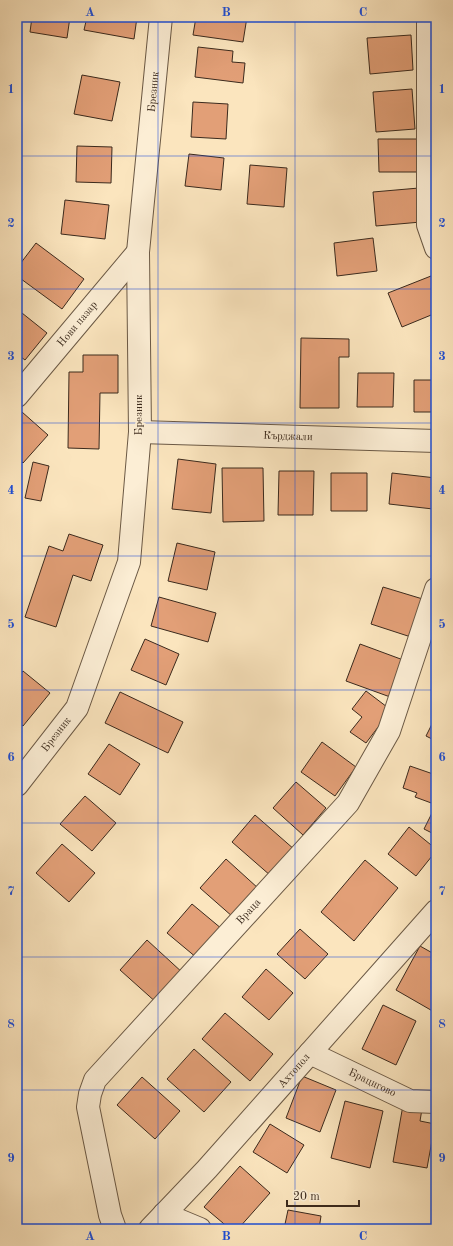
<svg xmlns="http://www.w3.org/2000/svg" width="453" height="1246" font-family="'Old Standard TT',serif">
<rect width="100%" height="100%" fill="#fbe5be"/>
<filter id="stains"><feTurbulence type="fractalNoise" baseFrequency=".005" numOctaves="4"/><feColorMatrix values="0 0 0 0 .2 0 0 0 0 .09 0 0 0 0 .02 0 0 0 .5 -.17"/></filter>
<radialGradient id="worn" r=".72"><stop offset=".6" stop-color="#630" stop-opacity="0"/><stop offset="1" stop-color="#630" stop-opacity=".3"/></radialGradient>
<path fill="#e29f77" stroke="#3b2a1d" d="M32 17H70L67 38 30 32Z
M87 17H137L134 39 84 30Z
M196 17H247L243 42 193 35Z
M411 35 413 70 370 74 367 38Z
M198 47 233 51 232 62 245 63 243 83 195 77Z
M82 75 120 82 112 121 74 114Z
M412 89 415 129 376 132 373 92Z
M193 102 228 104 226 139 191 137Z
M378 139H417V172H379Z
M77 146 112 147 111 183 76 182Z
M189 154 224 158 221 190 185 186Z
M250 165 287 168 284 207 247 204Z
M419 188 421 222 376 226 373 192Z
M65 200 109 205 105 239 61 234Z
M373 238 377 271 337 276 334 243Z
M36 243 84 279 62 309 17 276V268Z
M431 276 436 288V313L402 327 388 293Z
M17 309 47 333 25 360 17 354Z
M301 338 349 339V357H339V408H300Z
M83 355H118V393H100L99 449 68 448 69 372H83Z
M358 373H394L393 407H357Z
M414 380H436V412H414Z
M22 412 48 435 23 463 17 458V417Z
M178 459 216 464 211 513 172 509Z
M33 462 49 466 41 501 25 498Z
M222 468H263L264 521 223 522Z
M279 471H314L313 515H278Z
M331 473H367V511H331Z
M392 473 436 478 433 509 389 504Z
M69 534 103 545 91 581 73 575 56 627 25 617 49 546 63 551Z
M177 543 215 552 207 590 168 581Z
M383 587 426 600 414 638 371 624Z
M159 597 216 613 208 642 151 626Z
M145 639 179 654 166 685 131 670Z
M360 644 406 661 393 698 346 681Z
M23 671 50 693 23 726 17 722V679Z
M366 691 391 710 366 743 350 732 362 717 352 709Z
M120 692 183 722 168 753 105 723Z
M436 716V741L426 736Z
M322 742 356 767 335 796 301 772Z
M109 744 140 764 120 795 88 774Z
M410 766 436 775V799L434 804 415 797 417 793 403 788Z
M296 782 326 808 303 835 273 808Z
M85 796 116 823 92 851 60 824Z
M436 805V835L424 829Z
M255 815 295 850 271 876 232 842Z
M409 827 436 849V851L416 876 388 854Z
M62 844 95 873 69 902 36 873Z
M226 859 259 889 233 917 200 888Z
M365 860 398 888 354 941 321 912Z
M192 904 222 929 197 958 167 933Z
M300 929 328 954 305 979 277 954Z
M147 940 184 974 158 1004 120 970Z
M420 946 436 955V1013L396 990Z
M266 969 293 993 269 1020 242 997Z
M383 1005 416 1021 396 1065 362 1049Z
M225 1013 273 1054 250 1081 202 1039Z
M194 1049 231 1082 204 1112 167 1079Z
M302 1076 336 1090 320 1132 286 1118Z
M142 1077 180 1111 155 1139 117 1105Z
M345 1101 383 1111 370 1168 331 1158Z
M403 1105 422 1109 420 1121 435 1124 427 1168 393 1162Z
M270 1124 304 1145 287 1173 253 1152Z
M240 1166 270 1193 238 1229H230L204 1207Z
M288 1210 321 1216 319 1229H284Z"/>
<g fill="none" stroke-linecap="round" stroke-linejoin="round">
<defs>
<g id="street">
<path d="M428 17V225L436 248"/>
<path id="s1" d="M17 396 138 252"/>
<path id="s2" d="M140 432 436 441"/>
<path id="s3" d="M17 785 77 708 129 562 140 432 138 252 161 17"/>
<path id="s4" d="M310 1053 410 1101 436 1102"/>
<path d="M164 1214 200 1229"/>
<path id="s5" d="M115 1229 110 1215 88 1107 90 1094 95 1080 348 803 389 731 436 589"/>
<path id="s6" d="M150 1229 207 1169 436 911"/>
</g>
</defs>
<use href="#street" stroke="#6b5945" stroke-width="24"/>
<use href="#street" stroke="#fceed5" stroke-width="22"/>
</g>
<path fill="none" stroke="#1d4ed8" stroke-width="1" stroke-opacity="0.55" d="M158 17V1229M295 17V1229M17 156H436M17 289H436M17 423H436M17 556H436M17 690H436M17 823H436M17 957H436M17 1090H436"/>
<g text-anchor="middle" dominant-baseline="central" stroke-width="4" stroke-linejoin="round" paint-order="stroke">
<g font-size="11" fill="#3b2a1d" stroke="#fceed5">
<text stroke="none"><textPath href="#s3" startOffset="724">Брезник</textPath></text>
<text stroke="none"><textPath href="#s1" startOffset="94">Нови пазар</textPath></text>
<text transform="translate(139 415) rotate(-90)">Брезник</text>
<text stroke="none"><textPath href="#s2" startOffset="148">Кърджали</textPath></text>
<text stroke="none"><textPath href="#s3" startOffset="64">Брезник</textPath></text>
<text stroke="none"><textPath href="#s5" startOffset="381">Враца</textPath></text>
<text stroke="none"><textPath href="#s6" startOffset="214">Ахтопол</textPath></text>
<text stroke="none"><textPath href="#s4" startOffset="69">Брацигово</textPath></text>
</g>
</g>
<rect width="453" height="1246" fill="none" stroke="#fbe5be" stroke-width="44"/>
<path d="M287 1200v6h72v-6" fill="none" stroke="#3b2a1d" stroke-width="2"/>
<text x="293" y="1200" font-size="12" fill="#3b2a1d" stroke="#fceed5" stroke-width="3" paint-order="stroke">20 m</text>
<rect x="22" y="22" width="409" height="1202" fill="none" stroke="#1d4ed8" stroke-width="1.5"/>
<g font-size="13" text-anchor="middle" font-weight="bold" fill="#1d4ed8">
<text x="90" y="16">A</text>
<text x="226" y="16">B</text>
<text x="363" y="16">C</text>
<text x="11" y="93">1</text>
<text x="442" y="93">1</text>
<text x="11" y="227">2</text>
<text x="442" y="227">2</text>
<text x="11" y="360">3</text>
<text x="442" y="360">3</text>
<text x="11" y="494">4</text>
<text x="442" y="494">4</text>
<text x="11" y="628">5</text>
<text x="442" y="628">5</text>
<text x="11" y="761">6</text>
<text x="442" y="761">6</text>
<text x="11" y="895">7</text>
<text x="442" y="895">7</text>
<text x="11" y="1028">8</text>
<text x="442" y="1028">8</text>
<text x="11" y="1162">9</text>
<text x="442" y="1162">9</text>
<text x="90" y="1240">A</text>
<text x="226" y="1240">B</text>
<text x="363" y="1240">C</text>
</g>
<rect width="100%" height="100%" filter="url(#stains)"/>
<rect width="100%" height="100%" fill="url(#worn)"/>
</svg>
